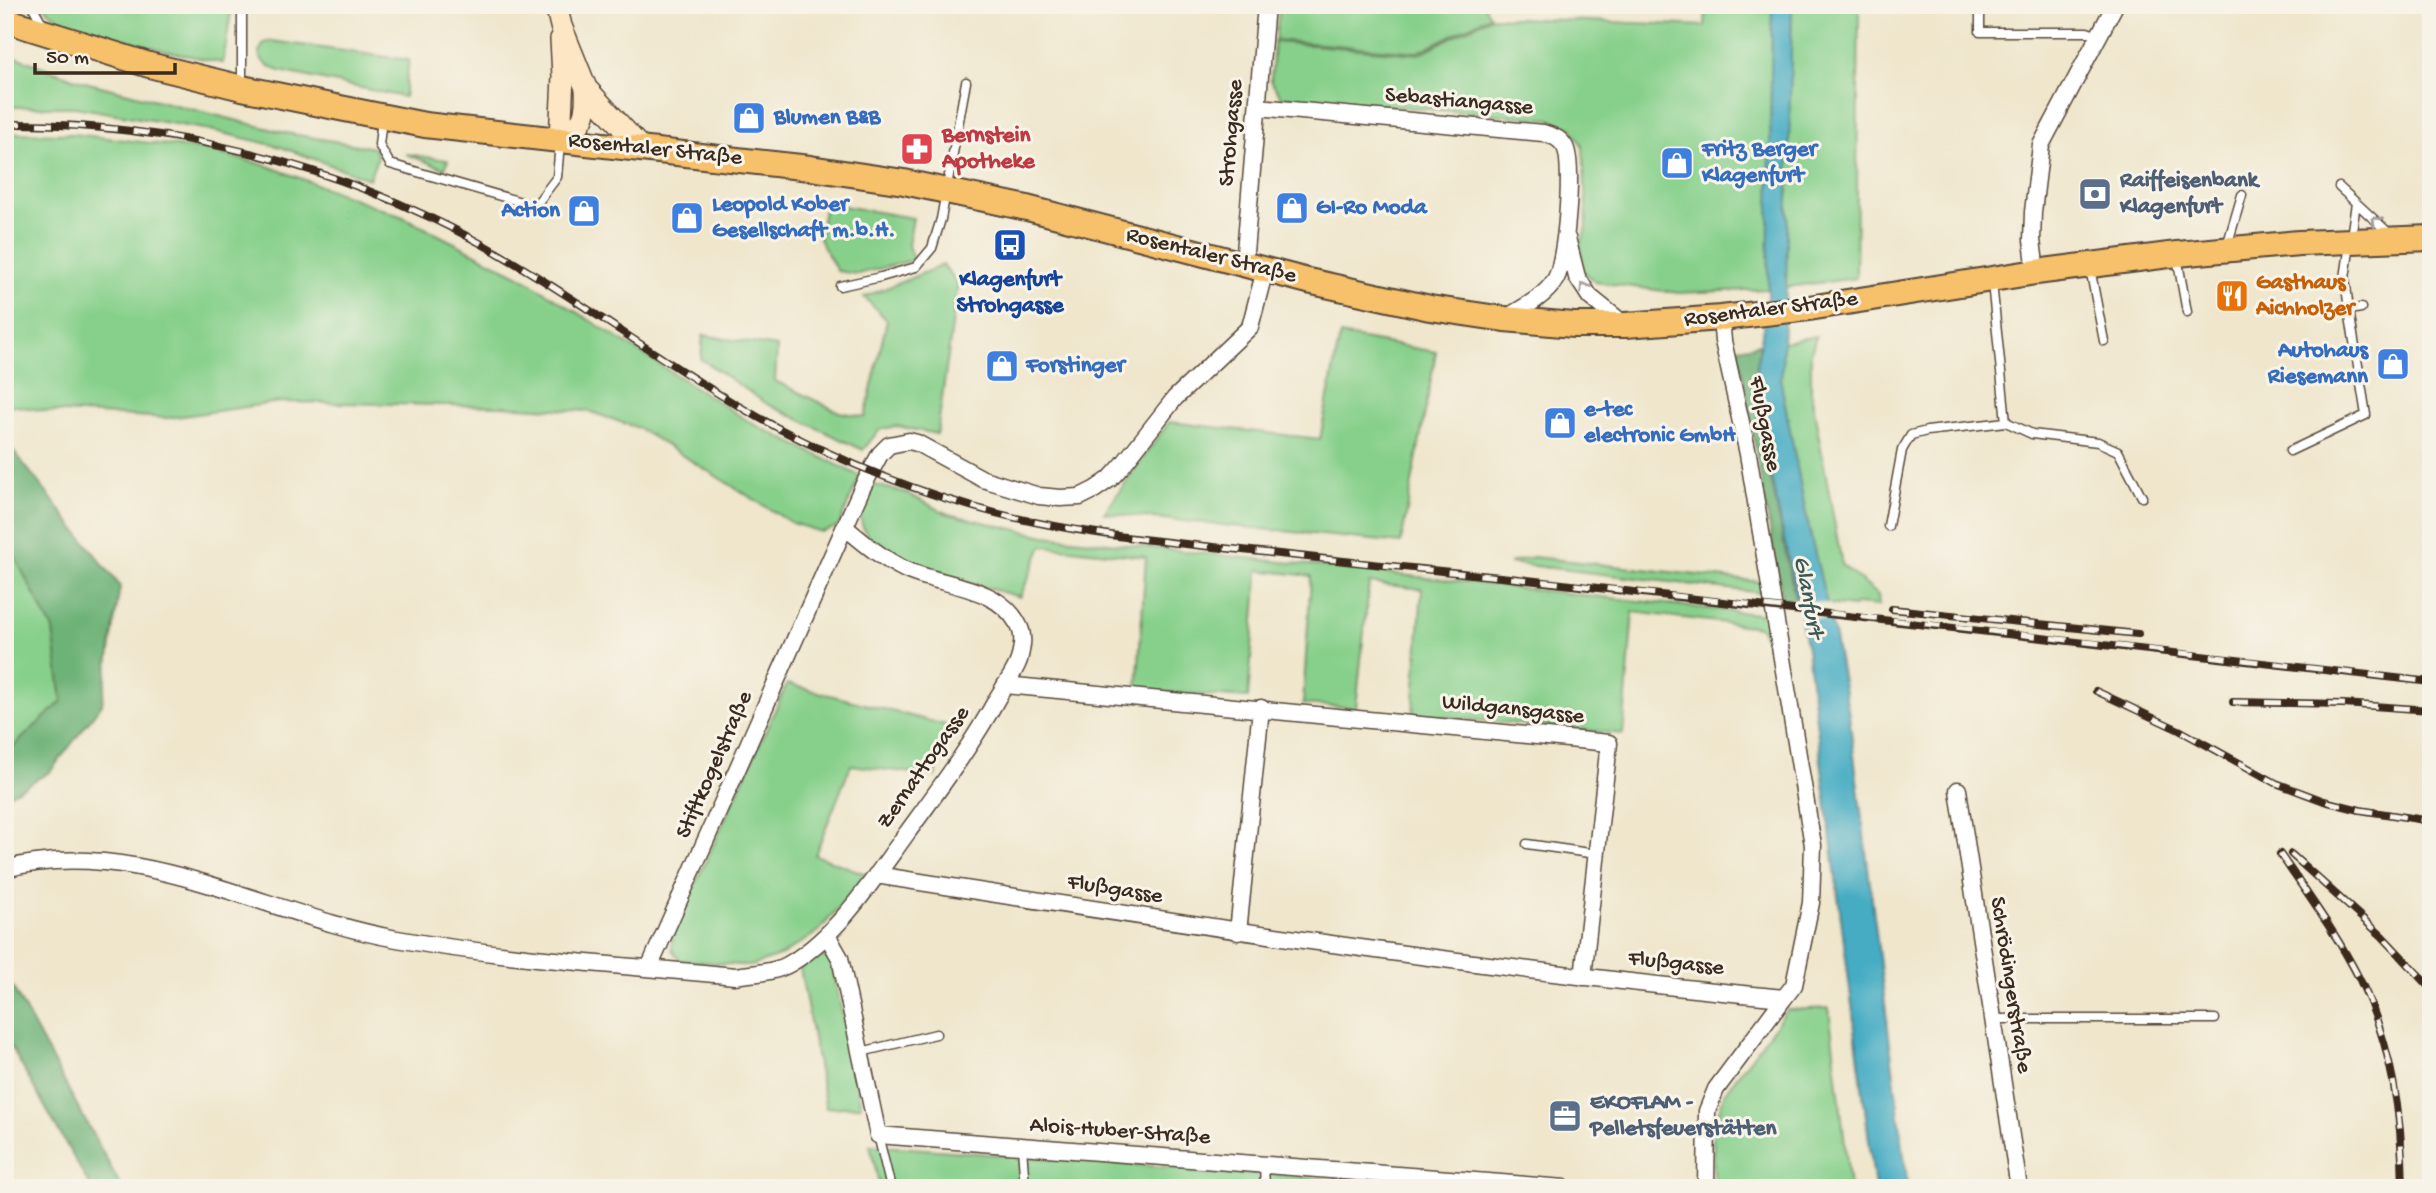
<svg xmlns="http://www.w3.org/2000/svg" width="2436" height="1193" font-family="'Gochi Hand',sans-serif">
<rect width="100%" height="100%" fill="#f7f3e8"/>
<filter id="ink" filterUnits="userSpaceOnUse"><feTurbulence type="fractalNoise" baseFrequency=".0143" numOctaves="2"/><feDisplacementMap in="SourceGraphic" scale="14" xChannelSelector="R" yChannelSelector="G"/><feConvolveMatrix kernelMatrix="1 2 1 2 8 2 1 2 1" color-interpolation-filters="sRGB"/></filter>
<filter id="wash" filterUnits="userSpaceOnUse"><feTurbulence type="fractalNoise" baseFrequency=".00686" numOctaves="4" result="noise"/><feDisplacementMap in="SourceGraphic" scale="28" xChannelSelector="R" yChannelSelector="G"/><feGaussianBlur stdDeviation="1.57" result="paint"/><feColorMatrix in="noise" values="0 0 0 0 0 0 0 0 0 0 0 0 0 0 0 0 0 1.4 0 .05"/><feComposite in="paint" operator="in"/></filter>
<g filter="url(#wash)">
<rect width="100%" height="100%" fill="#efe6cc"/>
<path fill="#87d08b" stroke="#617d54" stroke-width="2" d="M42 5H232L223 63 166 51 61 21Z
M1280 5H1484L1490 16 1418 52 1275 40Z
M1706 5H1772L1768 289 1679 293 1595 282 1583 271 1580 245 1587 227 1583 148 1572 128 1550 119 1282 97 1271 82 1274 42 1419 54 1491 17 1705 26Z
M1792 5H1859L1856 278 1786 287Z
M272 41 409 60 404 97 280 71C270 67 261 64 259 52L264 43Z
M5 53 81 81 286 133 374 148 378 156 369 179 281 147 210 130 75 107H5Z
M5 133 73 134 201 149 265 165 403 217 520 276 753 424 860 476 838 527 821 532 792 523 638 428 588 411 501 406 280 402 169 418 46 411 5 404Z
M406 154 448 160 445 169Z
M825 203 913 218 908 245 913 260 858 274 837 271 819 239Z
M943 265 958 283 937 434 896 426 879 430 863 450 767 404 701 359 703 335 777 347 775 381 839 412 865 417 887 320 864 297Z
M1340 335 1436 352 1401 543 1104 513 1169 422 1320 439Z
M1816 336 1811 353V393L1842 565 1878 595 1879 606 1855 604 1854 607 1826 604 1807 520 1781 383 1783 342Z
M873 485 904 492 948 514 1045 536 1766 615 1772 653 1760 627 1633 612 1623 734 1413 714 1422 589 1369 583 1356 708 1303 704 1311 576 1258 570 1248 698 1137 690 1146 557 1042 546 1020 597C987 587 864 560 861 520 860 509 869 494 873 485Z
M5 538 53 630 62 702 15 745 5 750Z
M1533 557 1761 582 1763 593 1509 563Z
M787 684 953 727 935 776 851 765 815 855 866 874 819 931 782 955 751 966 680 960 672 950V935Z
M820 955 831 960 861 1106 826 1108 800 968Z
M1829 1008 1850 1188H1714L1713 1129 1725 1092 1787 1010Z
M870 1145 1448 1188H880Z"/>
<path fill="#6db277" stroke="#546e4a" stroke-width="2" d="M1760 344 1753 389 1795 599 1782 598 1738 348Z
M5 440 120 586 102 704 50 772 5 797V750L15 745 62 701 53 630 5 538Z
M5 973 122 1188H91L6 1038C7 1016 5 995 5 973Z"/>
<path fill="#44acc3" stroke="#406b70" stroke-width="2" d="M1772 5H1792L1786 287 1781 383 1807 520 1835 638 1849 715 1908 1188H1875L1807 649 1753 389 1768 298Z"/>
<path fill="#efe6cc" d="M1792 599 1830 604 1834 621 1796 616Z"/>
</g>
<g filter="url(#ink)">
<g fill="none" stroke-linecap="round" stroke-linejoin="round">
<defs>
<path id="lane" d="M32 5 44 27
M242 5V86
M1980 5V32H2087L2099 36
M382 119 379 145 390 164 535 206 557 177 560 143
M2339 187 2391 235
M2356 203 2345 278 2349 310 2361 308
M2227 246 2242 195
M2177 257 2187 312
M2090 268 2104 341
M1992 282 2006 422 2032 434 2098 442 2118 451 2142 497
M840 286 881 277 916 267 932 248 941 219 966 82
M2290 451 2366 415 2349 310
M1888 526 1902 450 1911 435 1927 431 2006 422
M1527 844 1596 854
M1992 1019H2215
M861 1052 936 1034
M878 1135 891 1188
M1022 1147 1025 1188
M1264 1165 1265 1188"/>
<path id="street" d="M1258 107 1543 133C1553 136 1560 138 1565 147 1574 164 1566 263 1555 280 1544 298 1522 308 1504 319
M1567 238 1577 277 1590 297 1625 325
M1244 264 1266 5
M2036 272 2032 240 2033 212 2041 145 2115 5
M1005 685 1609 743 1583 977
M1958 790 2019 1188
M5 869C137 834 270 917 397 939 509 959 622 965 735 976 753 973 775 973 791 963 838 935 875 877 907 833 939 789 972 745 998 697 1005 685 1015 672 1019 660 1022 648 1025 635 1018 624 997 585 942 586 906 570 883 559 865 544 846 528
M876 875C1178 923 1480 969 1784 998L1794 985 1811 903 1813 845 1748 454 1723 341 1721 318
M1238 932 1261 708
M827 935 840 958 878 1135 1565 1188
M649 968 862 488 880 454 889 445 909 441 917 443 983 479 1039 496 1060 498 1080 497 1094 490 1110 479 1121 467 1175 398 1250 327 1265 270
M1706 1188 1707 1111 1716 1089 1784 998"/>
<path id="secondary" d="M556 5 561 26 586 88C588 116 583 126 560 140
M586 88 642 149
M560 140 563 76 561 39"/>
<path id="primary" d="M5 20 149 65 242 88 340 108 425 125 810 168 904 182 1027 208 1308 281 1430 308 1504 319 1574 325H1625L1721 318 1809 308 2036 272 2177 254 2299 243 2431 238"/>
</defs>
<use href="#lane" stroke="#564638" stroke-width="11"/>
<use href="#street" stroke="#564638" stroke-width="19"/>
<use href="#secondary" stroke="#564638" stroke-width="24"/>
<use href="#primary" stroke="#564638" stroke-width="28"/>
<use href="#lane" stroke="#fff" stroke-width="8"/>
<use href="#street" stroke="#fff" stroke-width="16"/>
<use href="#secondary" stroke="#fce6c4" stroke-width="21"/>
<use href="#primary" stroke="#f7c06b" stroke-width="24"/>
<defs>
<path id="rail" d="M5 124C170 122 336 164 480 243 572 294 657 359 749 412 815 450 897 485 970 506 1055 531 1145 540 1233 549 1325 559 1418 569 1510 578 1817 611 2124 646 2431 682
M1892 609 2138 634
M2096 691 2179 730 2276 783 2324 801 2360 810 2431 821
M2233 702 2343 704 2431 710
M2280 854C2308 895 2338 936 2360 980 2392 1045 2402 1116 2403 1188
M2291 854 2382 936 2431 988"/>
</defs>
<use href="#rail" stroke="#3b2a1e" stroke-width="8"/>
<use href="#rail" stroke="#f7f3e8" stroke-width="5" stroke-dasharray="16" stroke-linecap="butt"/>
</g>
<defs><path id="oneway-chevron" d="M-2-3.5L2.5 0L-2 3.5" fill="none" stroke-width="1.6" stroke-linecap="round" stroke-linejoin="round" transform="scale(1.75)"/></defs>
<g stroke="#a79f9a">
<use href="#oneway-chevron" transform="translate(2376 221) rotate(-137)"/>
<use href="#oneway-chevron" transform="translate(1584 287) rotate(-122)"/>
</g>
</g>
<defs>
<symbol id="shop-square" viewBox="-11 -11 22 22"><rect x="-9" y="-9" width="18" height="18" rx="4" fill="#3f7fe0" stroke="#f7f3e8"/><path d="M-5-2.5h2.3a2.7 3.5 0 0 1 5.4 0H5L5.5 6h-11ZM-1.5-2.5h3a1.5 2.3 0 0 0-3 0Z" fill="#fff"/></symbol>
<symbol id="pharmacy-square" viewBox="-11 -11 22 22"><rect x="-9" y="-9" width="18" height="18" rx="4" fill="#e0444e" stroke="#f7f3e8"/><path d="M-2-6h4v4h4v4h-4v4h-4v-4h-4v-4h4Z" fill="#fff"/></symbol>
<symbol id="bank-square" viewBox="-11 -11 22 22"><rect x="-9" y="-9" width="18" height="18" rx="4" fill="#5c6f8a" stroke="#f7f3e8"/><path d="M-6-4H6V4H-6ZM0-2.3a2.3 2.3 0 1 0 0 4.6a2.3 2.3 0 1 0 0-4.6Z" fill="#fff"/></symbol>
<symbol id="bus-square" viewBox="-11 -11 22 22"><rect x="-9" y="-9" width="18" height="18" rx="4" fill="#1a4fb4" stroke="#f7f3e8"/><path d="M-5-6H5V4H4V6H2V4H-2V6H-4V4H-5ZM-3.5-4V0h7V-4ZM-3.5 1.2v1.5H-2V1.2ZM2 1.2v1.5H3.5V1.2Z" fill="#fff"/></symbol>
<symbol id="restaurant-square" viewBox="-11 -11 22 22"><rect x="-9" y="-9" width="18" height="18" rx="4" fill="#e8710a" stroke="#f7f3e8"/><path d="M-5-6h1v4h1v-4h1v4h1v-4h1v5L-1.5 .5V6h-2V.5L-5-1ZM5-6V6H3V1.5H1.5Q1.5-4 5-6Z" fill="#fff"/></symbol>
<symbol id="office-square" viewBox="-11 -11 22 22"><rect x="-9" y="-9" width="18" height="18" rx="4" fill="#5c6f8a" stroke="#f7f3e8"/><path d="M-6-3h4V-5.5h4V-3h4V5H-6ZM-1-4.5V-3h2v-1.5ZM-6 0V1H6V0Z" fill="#fff"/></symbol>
</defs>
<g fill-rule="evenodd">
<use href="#shop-square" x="730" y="99" width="38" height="38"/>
<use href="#pharmacy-square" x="898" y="130" width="38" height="38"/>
<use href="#shop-square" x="1658" y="144" width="38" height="38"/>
<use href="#bank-square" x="2076" y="175" width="38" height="38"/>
<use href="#shop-square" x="1273" y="189" width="38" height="38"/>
<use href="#shop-square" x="565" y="192" width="38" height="38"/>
<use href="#shop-square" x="668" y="199" width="38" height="38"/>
<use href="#bus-square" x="991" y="226" width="38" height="38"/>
<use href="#restaurant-square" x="2213" y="277" width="38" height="38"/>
<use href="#shop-square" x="2374" y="345" width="38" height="38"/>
<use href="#shop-square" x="983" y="347" width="38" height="38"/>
<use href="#shop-square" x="1541" y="404" width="38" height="38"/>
<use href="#office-square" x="1546" y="1097" width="38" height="38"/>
</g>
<g text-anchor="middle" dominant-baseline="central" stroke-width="6" stroke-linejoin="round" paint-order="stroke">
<g font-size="23" fill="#3b2a1e" stroke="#f7f3e8">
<text transform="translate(1459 102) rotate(5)">Sebastiangasse</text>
<text transform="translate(1232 133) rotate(-85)">Strohgasse</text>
<text transform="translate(655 150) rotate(6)">Rosentaler Straße</text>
<text transform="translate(1211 256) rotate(14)">Rosentaler Straße</text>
<text transform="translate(1771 310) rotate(-7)">Rosentaler Straße</text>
<text transform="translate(1764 424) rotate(79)">Flußgasse</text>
<text transform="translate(1513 710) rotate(6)">Wildgansgasse</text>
<text transform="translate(715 765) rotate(-66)">Stiftkogelstraße</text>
<text transform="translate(924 768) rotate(-55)">Zernattogasse</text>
<text transform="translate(1115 890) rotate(9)">Flußgasse</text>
<text transform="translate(1676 964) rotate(6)">Flußgasse</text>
<text transform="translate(2010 985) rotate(81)">Schrödingerstraße</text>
<text transform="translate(1120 1132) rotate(4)">Alois-Huber-Straße</text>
</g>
<g font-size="23" font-weight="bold" fill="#366cbe" stroke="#f7f3e8" text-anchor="start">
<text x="774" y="118">Blumen B&amp;B</text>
<text x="1702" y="150">Fritz Berger<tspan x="1702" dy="26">Klagenfurt</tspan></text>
<text x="712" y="205">Leopold Kober<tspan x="712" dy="26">Gesellschaft m.b.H.</tspan></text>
<text x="1316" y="208">GI-Ro Moda</text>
<text x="560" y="211" text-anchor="end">Action</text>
<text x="2368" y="351" text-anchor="end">Autohaus<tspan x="2368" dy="26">Riesemann</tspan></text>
<text x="1026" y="366">Forstinger</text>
<text x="1584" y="410">e-tec<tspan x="1584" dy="26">electronic GmbH</tspan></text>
</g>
<g font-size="23" font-weight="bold" fill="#be3a42" stroke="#f7f3e8" text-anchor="start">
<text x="942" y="136">Bernstein<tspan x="942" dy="26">Apotheke</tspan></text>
</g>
<g font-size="23" font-weight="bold" fill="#4e5e75" stroke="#f7f3e8" text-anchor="start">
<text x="2120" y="181">Raiffeisenbank<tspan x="2120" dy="26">Klagenfurt</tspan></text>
<text x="1590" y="1103">EKOFLAM -<tspan x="1590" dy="26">Pelletsfeuerstätten</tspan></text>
</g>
<g font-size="23" font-weight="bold" fill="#164399" stroke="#f7f3e8">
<text x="1010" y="280">Klagenfurt<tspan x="1010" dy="26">Strohgasse</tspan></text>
</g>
<g font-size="23" font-weight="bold" fill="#c56008" stroke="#f7f3e8" text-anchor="start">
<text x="2256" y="283">Gasthaus<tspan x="2256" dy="26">Aichholzer</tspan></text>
</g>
<g font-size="24" font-style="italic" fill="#3e5858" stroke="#f7f3e8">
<text transform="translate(1807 597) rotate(79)">Glanfurt</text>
</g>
</g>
<rect width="2436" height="1193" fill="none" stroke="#f7f3e8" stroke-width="28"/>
<path d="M35 63v10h140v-10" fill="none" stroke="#3b2a1e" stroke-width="3.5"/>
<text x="46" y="63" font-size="21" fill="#3b2a1e" stroke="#f7f3e8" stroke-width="5" paint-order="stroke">50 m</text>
</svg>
